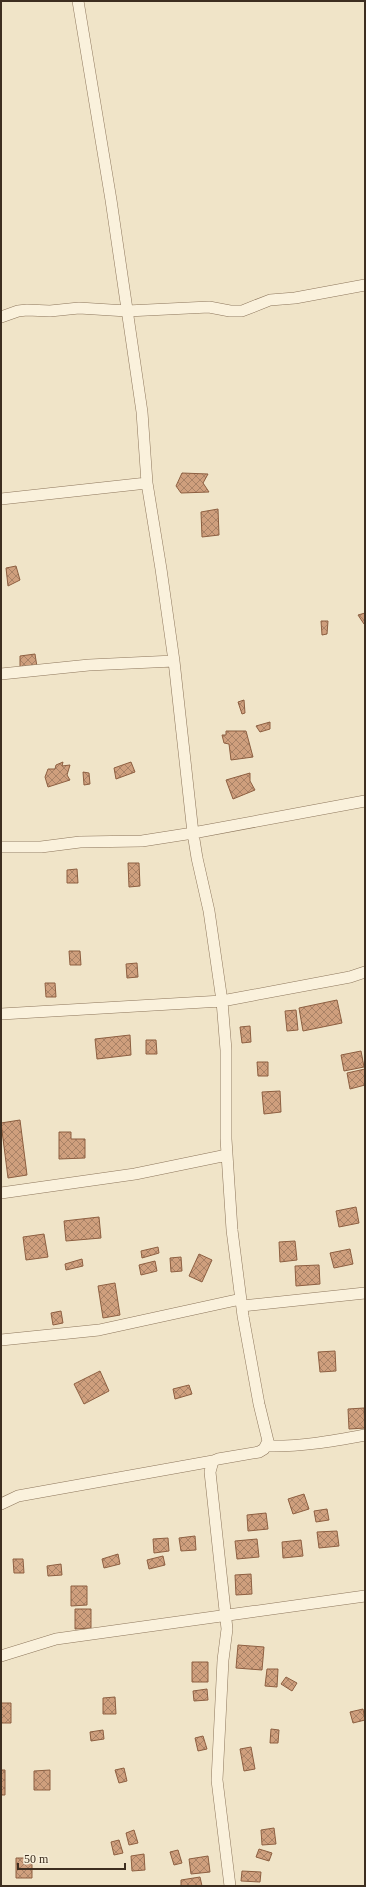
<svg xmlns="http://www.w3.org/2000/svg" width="366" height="1887" font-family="'Times New Roman',serif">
<defs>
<pattern id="building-cross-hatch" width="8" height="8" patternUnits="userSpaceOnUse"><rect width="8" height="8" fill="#cf9f7d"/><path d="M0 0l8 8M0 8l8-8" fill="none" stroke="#a98266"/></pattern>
</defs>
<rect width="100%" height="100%" fill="#f0e4c8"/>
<path fill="url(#building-cross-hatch)" stroke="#8d5f41" d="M182 473 208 474 203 483 209 492 181 493 176 486Z
M218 509 219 535 202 537 201 512Z
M16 566 20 580 8 586 6 568Z
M365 613V623L364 624 358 615Z
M321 621H328L327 634 322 635Z
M35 654 37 667 20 668V656Z
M244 700 245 713 242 714 238 702Z
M270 722V729L260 732 256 726Z
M226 731H246L253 757 231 760 229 744 224 743 222 735H226Z
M63 762 62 766 70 765 67 775 70 780 48 787 45 777 48 769H55L56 765Z
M131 762 135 772 116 779 114 768Z
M83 772 89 773 90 784 84 785Z
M250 773V781L255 790 233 799 226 780Z
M128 863H139L140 886 129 887Z
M77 869 78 883H67V870Z
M69 951H80L81 965H70Z
M137 963 138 977 127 978 126 964Z
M45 983H55L56 997H46Z
M337 1000 342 1023 303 1031 299 1008Z
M296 1010 298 1030 287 1031 285 1011Z
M250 1026 251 1042 242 1043 240 1027Z
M130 1035 131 1055 97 1059 95 1039Z
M146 1040H156L157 1054H146Z
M361 1051 364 1067 344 1071 341 1055Z
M257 1062H268V1076H258Z
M365 1069V1085L350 1089 347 1073Z
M280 1091 281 1112 264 1114 262 1092Z
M20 1120 27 1175 8 1178 1 1123Z
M59 1132H71V1139H85V1158L59 1159Z
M356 1207 359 1223 339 1227 336 1211Z
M99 1217 101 1238 66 1241 64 1221Z
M44 1234 48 1257 26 1260 23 1237Z
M295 1241 297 1260 280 1262 279 1242Z
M158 1247 159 1253 142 1258 141 1251Z
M350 1249 353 1264 334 1268 330 1253Z
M199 1254 212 1260 202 1282 189 1276Z
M181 1257 182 1271 171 1272 170 1258Z
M82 1259 83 1266 66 1270 65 1264Z
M155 1261 157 1271 141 1275 139 1265Z
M319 1265 320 1284 296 1286 295 1266Z
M115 1283 120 1315 103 1318 98 1286Z
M61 1311 63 1323 53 1325 51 1313Z
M335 1351 336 1371 320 1372 318 1352Z
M100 1371 109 1391 84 1404 74 1384Z
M189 1385 192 1394 175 1399 173 1389Z
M364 1408 365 1428 349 1429 348 1409Z
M304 1494 309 1509 293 1514 288 1499Z
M327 1509 329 1520 316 1522 314 1511Z
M266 1513 268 1529 248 1531 247 1515Z
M337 1531 339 1546 319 1548 317 1532Z
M195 1536 196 1550 181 1551 179 1538Z
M168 1538 169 1551 154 1553 153 1539Z
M257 1539 259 1557 237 1559 235 1541Z
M301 1540 303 1556 283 1558 282 1542Z
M118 1554 120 1564 104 1568 102 1559Z
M163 1556 165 1565 149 1569 147 1560Z
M13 1559H23L24 1573H14Z
M61 1564 62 1575 48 1576 47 1566Z
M251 1574 252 1594 236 1595 235 1575Z
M71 1586H87V1605L71 1606Z
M75 1609H91V1628L75 1629Z
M238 1645 264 1647 262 1670 236 1668Z
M192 1662H208V1682H192Z
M267 1669H278L277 1687 265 1686Z
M286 1677 297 1683 292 1691 281 1684Z
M207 1689 208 1700 194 1701 193 1691Z
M115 1697 116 1714H103V1698Z
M1 1703H11V1723H1Z
M363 1709 365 1720 353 1723 350 1712Z
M271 1729 279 1730 278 1743H270Z
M103 1730 104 1739 91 1741 90 1732Z
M203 1736 207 1749 198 1751 195 1738Z
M251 1747 255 1769 244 1771 240 1749Z
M124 1768 127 1781 119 1783 115 1770Z
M1 1770H5V1795H1Z
M50 1770V1790H34V1771Z
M274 1828 276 1844 262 1845 261 1830Z
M134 1830 138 1843 129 1845 126 1833Z
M119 1840 123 1853 114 1855 111 1842Z
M259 1849 272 1853 269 1861 256 1857Z
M178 1850 182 1863 174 1865 170 1852Z
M144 1854 145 1870 132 1871 131 1856Z
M208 1856 210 1872 191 1874 189 1859Z
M16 1858H32V1878H16Z
M242 1871 261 1872 260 1882 241 1881Z
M200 1877 202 1886H181V1880Z"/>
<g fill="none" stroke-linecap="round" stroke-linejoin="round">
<defs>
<path id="street" d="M78 1 111 200 142 412 147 483 161 569 174 661 193 833 197 858 209 911 222 1001 226 1050V1139L232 1230 243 1316 259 1404 268 1441 264 1449 259 1452 218 1459 213 1461 210 1472 227 1629 223 1660 217 1780 230 1886
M1 317 18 311 27 310 50 311 79 308 127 311 209 307 230 311H242L270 300 295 298 365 285
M1 499 147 483
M1 674 89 665 174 661
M1 847H41L80 842 142 841 193 833 365 801
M1 1014 222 1001 350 977 365 972
M1 1193 135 1174 227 1155
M242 1306 365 1293
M1 1340 99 1330 241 1299
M267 1446C300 1447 333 1441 365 1435
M1 1504 18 1496 213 1461
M1 1656 56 1639 365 1596"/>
</defs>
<use href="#street" stroke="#8d765c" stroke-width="12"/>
<use href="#street" stroke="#faf1dc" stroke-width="11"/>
</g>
<rect width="366" height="1887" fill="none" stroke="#3d2e20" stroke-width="4"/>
<path d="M18 1863v6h107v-6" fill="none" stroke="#3d2e20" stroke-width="2"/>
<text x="24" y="1863" font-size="12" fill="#3d2e20" stroke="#f7eed8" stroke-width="3" paint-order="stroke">50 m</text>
</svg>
